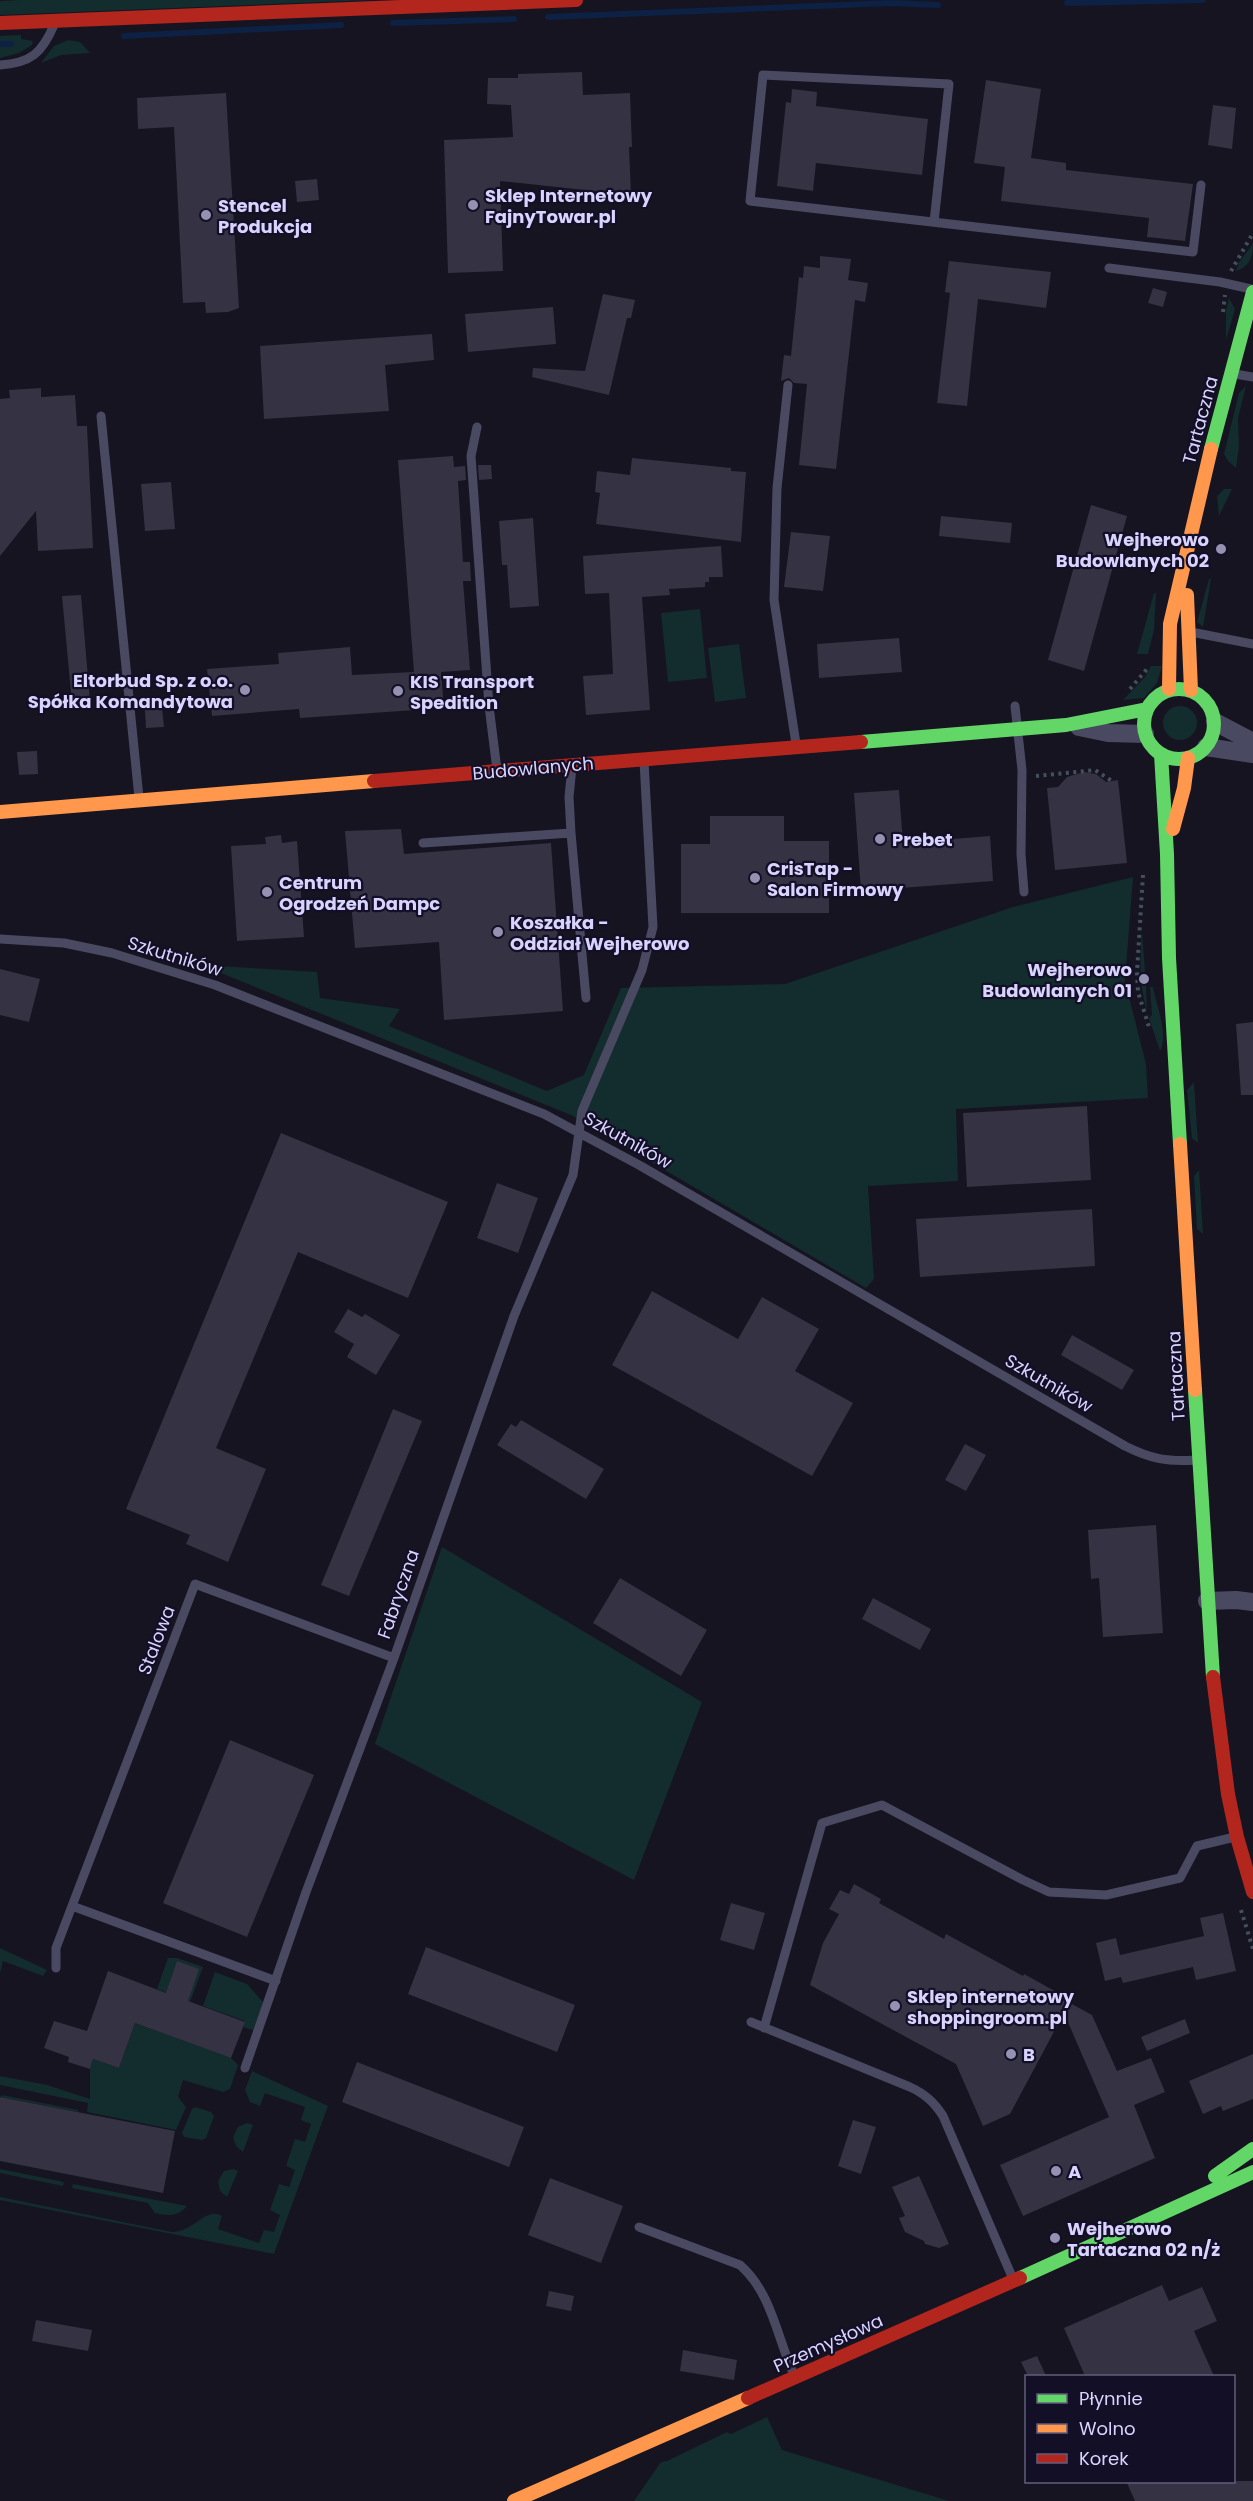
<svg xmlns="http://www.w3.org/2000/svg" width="1253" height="2501" font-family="Poppins,sans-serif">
<rect width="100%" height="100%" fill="#161421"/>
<path fill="#132c2d" d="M19 0H373L0 15V1Z
M21 35V39L33 41 32 45 19 53 0 58V36Z
M68 40 80 42 90 53 61 55 41 63 54 46Z
M1253 244C1253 257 1249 267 1236 271L1239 262Z
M1229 298 1235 309 1226 340V311Z
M1246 386 1238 418 1239 447 1236 468 1228 461 1224 454 1239 393Z
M1224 489H1232L1219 516 1217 496Z
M1209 579H1211L1203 627 1197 622Z
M1154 593H1156L1154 630 1148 654H1137Z
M700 609 707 678 668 682 661 613Z
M739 644 746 698 715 702 708 648Z
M1151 666H1162L1157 683 1144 698 1123 700 1145 677Z
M1163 723a17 17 0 1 1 34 0a17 17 0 1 1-34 0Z
M1133 877 1125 981 1146 1064 1148 1098 956 1109 958 1181 868 1186 874 1279 866 1288 571 1115 201 965 317 972 320 998 400 1009 389 1026 547 1091 584 1075 621 988 785 984 1013 907Z
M1142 931 1145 972H1141V984L1146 985 1147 1011C1139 984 1140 959 1142 931Z
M1150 987H1153C1156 1004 1169 1035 1160 1051L1149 1018 1152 1015Z
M1194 1082 1198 1143 1192 1138 1187 1090Z
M1199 1170 1203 1234 1197 1229 1194 1176Z
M442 1547 702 1702 634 1880 375 1744Z
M0 1948 47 1970 43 1976 3 1961 0 1973Z
M168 1958H177L203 1967 190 2002 157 1989Z
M215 1972 247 1984 263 2002 256 2031 243 2027 245 2021 203 2006Z
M135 2023 231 2058 238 2065 230 2089 223 2092 183 2080 178 2097 186 2107 176 2130 87 2112 88 2103 0 2085V2076L47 2085 90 2099V2069L93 2059 119 2068Z
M252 2071 328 2106 274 2254 0 2200V2197L172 2232C194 2232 206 2206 222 2216L218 2229 259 2243 264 2230 274 2232 280 2215 270 2210 279 2184 289 2187 295 2170 286 2166 295 2139 305 2142 311 2124 301 2120 305 2107 265 2093 260 2106 250 2102 245 2090Z
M2 2095 78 2110V2112L1 2097Z
M195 2107 211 2112 214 2116 206 2138 202 2140 184 2137 182 2133 192 2109Z
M247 2123 253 2125 243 2152 236 2146 233 2137 238 2127Z
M0 2169 64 2182 63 2186 0 2173Z
M233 2169 238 2171 227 2197 220 2191 218 2181 224 2171Z
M73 2184 187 2206C178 2217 168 2216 155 2213L148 2203 72 2188Z
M767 2417 782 2450 949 2501H634L661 2462 667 2461 727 2432 731 2434Z"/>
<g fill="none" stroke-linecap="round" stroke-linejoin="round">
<path stroke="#0d2144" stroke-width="6" d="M1067 3 1203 0
M548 17 891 3 938 5
M393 23 514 19
M124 36 341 25
M0 44H11"/>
</g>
<path fill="#343243" d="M582 72 583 95 630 93 632 147H629L631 195 500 181 503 271 448 273 444 140 513 137 511 105 487 104 488 78H518V74Z
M986 80 1041 89 1031 158 1066 163V170L1193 184 1185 241 1147 237 1149 218 1001 201 1005 167 974 163Z
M792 89 817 92 816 106 928 119 922 175 816 163 813 191 777 186 786 102 791 103Z
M226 93 239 308 228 312 206 313 205 302 183 303 174 127 138 129 137 98Z
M1213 105 1236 108 1232 149 1208 145Z
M317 179 319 200 297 202 295 181Z
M820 256 851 259 848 280 868 283 865 302 855 300 836 469 799 465 807 384 794 383 789 378 781 381 784 355 791 356 799 277 803 278 804 266 820 268Z
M949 261 1051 272 1046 308 978 299 967 406 937 403 950 293 945 292Z
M1153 288 1167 292 1163 307 1148 303Z
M603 294 635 300 631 318H627L609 395 532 377 533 368 585 371Z
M553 307 556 344 468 352 465 314Z
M432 334 434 360 385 365 389 411 264 419 260 346Z
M41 388V397L75 395 77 426H87L93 548 38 551 36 511 0 556V399L10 398 9 390Z
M453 456 454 467 465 466 466 480 458 481 463 562H470L471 581H463L470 670 441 672 444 708 300 718 299 709 212 716 207 669 279 664 278 653 350 647 352 675 414 672 398 460Z
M632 458 731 468V471L746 472 741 542 596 524 600 493 595 492 597 471 630 475Z
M478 465H491L492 479 479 480Z
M171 482 175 529 145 531 141 484Z
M1091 505 1127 516 1084 671 1048 660Z
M941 516 1012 523 1010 543 939 536Z
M533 518 539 606 510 608 507 565H502L499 521Z
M791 532 830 536 823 591 784 587Z
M721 546 723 577H709V582H705V587L669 589 670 595 642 597 650 710 586 715 583 676 613 674 609 593 585 594 583 556Z
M81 595 90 702 72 703 62 596Z
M899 638 902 672 819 678 817 644Z
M162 708 164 727 146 728 145 710Z
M37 751 38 774 19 775 17 752Z
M1084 772 1096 774 1106 782 1118 780 1127 863 1055 870 1047 788 1058 787 1067 777Z
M899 790 903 843 990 836 993 881 861 891 854 793Z
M710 816H784V841H829V913H681V844H710Z
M401 829 404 854 551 843 563 1011 444 1020 439 942 355 948 345 831Z
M281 835 282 843 297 841 304 937 237 941 231 846 266 844 265 837Z
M0 969 40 979 29 1022 0 1015Z
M1253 1022V1095H1241L1236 1024Z
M1087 1106 1091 1180 967 1187 963 1113Z
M281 1133 448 1202 408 1298 298 1252 216 1448 266 1469 228 1562 186 1544 190 1535 126 1509Z
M497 1183 538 1198 518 1253 477 1238Z
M1092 1209 1095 1266 920 1277 916 1219Z
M652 1291 738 1339 762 1297 819 1329 795 1371 853 1403 812 1476 612 1365Z
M348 1309 362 1317 365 1314 400 1335 376 1375 347 1357 354 1344 334 1332Z
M1072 1335 1134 1370 1122 1390 1061 1355Z
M393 1409 422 1421 349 1596 321 1585Z
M521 1420 604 1469 586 1499 497 1445 511 1424 516 1427Z
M965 1444 986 1455 966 1491 945 1480Z
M1156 1525 1163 1633 1103 1637 1099 1578 1091 1579 1088 1530Z
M620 1578 707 1630 681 1676 593 1623Z
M873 1598 931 1629 920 1650 862 1619Z
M230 1740 314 1775 247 1937 163 1903Z
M854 1884 881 1899 879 1903 944 1939 946 1934 1023 1976 1024 1974 1071 2000 1070 2003 1092 2015 1117 2071 1151 2058 1165 2092 1134 2105 1155 2158 1023 2216 1000 2165 1109 2117 1064 2013 1010 2114 983 2126 956 2064 810 1985 823 1943 839 1914 829 1909 840 1890 849 1894Z
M731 1903 765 1913 754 1950 720 1940Z
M1223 1913 1236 1971 1196 1980 1193 1967 1123 1983 1121 1977 1105 1981 1096 1943 1116 1938 1120 1955 1204 1936 1200 1918Z
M426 1947 575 2005 557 2052 408 1994Z
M177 1961 199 1969 188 2001 245 2022 231 2058 135 2023 119 2068 93 2059 90 2069 68 2062 69 2057 44 2048 54 2021 87 2031 108 1971 166 1993Z
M1185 2019 1190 2033 1147 2051 1141 2037Z
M1253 2054V2099L1223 2111 1221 2106 1203 2114 1189 2081Z
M357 2062 524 2127 509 2167 342 2102Z
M0 2097 175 2131 163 2193 0 2161Z
M853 2120 876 2127 861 2174 838 2166Z
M919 2176 949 2244 939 2248 925 2244 924 2241 905 2232 899 2218 905 2216 892 2187Z
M550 2178 623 2206 601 2263 528 2235Z
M1162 2285 1169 2301 1202 2287 1217 2321 1194 2331 1214 2376H1085L1064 2328Z
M549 2291 574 2296 571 2311 546 2306Z
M36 2320 92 2330 88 2351 32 2341Z
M683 2350 737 2360 734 2380 680 2371Z
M1037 2356 1046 2376H1028L1021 2362Z
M1126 2481H1253V2501H1135Z"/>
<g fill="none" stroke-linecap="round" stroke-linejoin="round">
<path stroke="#44505f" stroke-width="4" stroke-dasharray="3 4.5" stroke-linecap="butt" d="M1231 271 1253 233
M1223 312 1225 295
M1130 689 1147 669
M1036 776 1095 770 1112 781
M1143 875 1137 972 1138 992 1149 1027
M1241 1910 1253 1949"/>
<path stroke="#4a4962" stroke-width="9" d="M0 65C31 63 42 53 54 25
M934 222 949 84 763 75 750 201 1193 252 1201 185
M1109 268 1220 282 1251 289
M1235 374 1253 377
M788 385 777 488 774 600 796 744
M101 416 139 798
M477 427 471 456 489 706 497 770
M1191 632 1253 644
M1015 706 1022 770 1021 854 1024 892
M571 833 569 797 572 767
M423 843 571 833 586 998
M0 939 64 943 112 953 215 985 544 1114 639 1165 1125 1446C1151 1459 1167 1462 1196 1460
M56 1968V1948L72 1906
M276 1981 72 1906 195 1584 394 1658
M751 2022 910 2087C925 2094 934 2102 943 2116L1013 2279
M764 2028 822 1823 882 1805 1023 1880 1049 1892 1106 1895 1180 1878 1197 1846 1235 1837
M245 2068 306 1892 394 1658 514 1316 573 1175 582 1111 642 970 653 927 644 761
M639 2227 740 2265C772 2293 777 2338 794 2375"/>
<path stroke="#4a4962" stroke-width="18" d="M1215 722 1253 742
M1079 727 1108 733 1145 734
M1206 747 1253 754
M1207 1601 1236 1600 1253 1602"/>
<path stroke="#63d668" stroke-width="14" d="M1211 449 1253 292
M1144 724a35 35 0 1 1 70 0a35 35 0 1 1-70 0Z
M861 742 1066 725 1147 709
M1161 754 1167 854 1169 958 1180 1144
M1195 1390 1213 1677
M1215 2176 1253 2149
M1020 2278 1253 2172"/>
<path stroke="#ff974d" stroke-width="14" d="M1187 595 1191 690
M1169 689 1170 624 1211 449
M0 812 374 781
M1173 829 1184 788 1188 758
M1180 1144 1195 1390
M514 2501 748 2398"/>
<path stroke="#b3261e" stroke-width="14" d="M0 23 576 0
M374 781 861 742
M1213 1677 1228 1794 1237 1837 1253 1892
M748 2398 1020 2278"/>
</g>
<g fill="#9591b1" stroke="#130f26" stroke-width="2">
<circle cx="473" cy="205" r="6"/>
<circle cx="206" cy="215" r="6"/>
<circle cx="1221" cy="549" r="6"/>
<circle cx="245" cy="690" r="6"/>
<circle cx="398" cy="691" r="6"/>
<circle cx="880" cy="839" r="6"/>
<circle cx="755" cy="878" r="6"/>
<circle cx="267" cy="892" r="6"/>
<circle cx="498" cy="932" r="6"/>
<circle cx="1144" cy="979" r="6"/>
<circle cx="895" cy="2006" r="6"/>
<circle cx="1011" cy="2054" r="6"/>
<circle cx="1056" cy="2171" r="6"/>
<circle cx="1055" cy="2238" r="6"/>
</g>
<g text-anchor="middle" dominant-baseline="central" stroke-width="4.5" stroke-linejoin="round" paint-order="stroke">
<g font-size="18" font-weight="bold" fill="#d9d4ff" stroke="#130f26" text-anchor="start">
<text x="485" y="195">Sklep Internetowy<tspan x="485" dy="21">FajnyTowar.pl</tspan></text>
<text x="218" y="205">Stencel<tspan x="218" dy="21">Produkcja</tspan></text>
<text x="1209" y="539" text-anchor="end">Wejherowo<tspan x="1209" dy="21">Budowlanych 02</tspan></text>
<text x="233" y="680" text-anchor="end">Eltorbud Sp. z o.o.<tspan x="233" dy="21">Spółka Komandytowa</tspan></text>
<text x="410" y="681">KIS Transport<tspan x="410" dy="21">Spedition</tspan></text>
<text x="892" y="839">Prebet</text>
<text x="767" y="868">CrisTap -<tspan x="767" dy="21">Salon Firmowy</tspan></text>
<text x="279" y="882">Centrum<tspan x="279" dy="21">Ogrodzeń Dampc</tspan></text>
<text x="510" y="922">Koszałka -<tspan x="510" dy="21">Oddział Wejherowo</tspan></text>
<text x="1132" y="969" text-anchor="end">Wejherowo<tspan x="1132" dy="21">Budowlanych 01</tspan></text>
<text x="907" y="1996">Sklep internetowy<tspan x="907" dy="21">shoppingroom.pl</tspan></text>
<text x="1023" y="2054">B</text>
<text x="1068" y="2171">A</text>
<text x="1067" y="2228">Wejherowo<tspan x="1067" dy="21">Tartaczna 02 n/ż</tspan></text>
</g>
<g font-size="18" fill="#d9d4ff" stroke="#130f26">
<text transform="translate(1200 420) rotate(-75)">Tartaczna</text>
<text transform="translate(533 768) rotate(-5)">Budowlanych</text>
<text transform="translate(175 956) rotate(17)">Szkutników</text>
<text transform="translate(628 1140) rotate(29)">Szkutników</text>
<text transform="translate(1176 1376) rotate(-93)">Tartaczna</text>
<text transform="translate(1049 1383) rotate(30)">Szkutników</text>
<text transform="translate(398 1594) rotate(-71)">Fabryczna</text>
<text transform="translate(156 1640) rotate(-69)">Stalowa</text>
<text transform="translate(828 2343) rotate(-24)">Przemysłowa</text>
</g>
</g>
<rect x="1025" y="2375" width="210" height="108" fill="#130f26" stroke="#625e7d" stroke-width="1.5"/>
<rect x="1037" y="2394" width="30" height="9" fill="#63d668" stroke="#625e7d" stroke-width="1.5"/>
<text x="1079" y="2405" font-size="18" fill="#d9d4ff">Płynnie</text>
<rect x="1037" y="2424" width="30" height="9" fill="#ff974d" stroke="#625e7d" stroke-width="1.5"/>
<text x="1079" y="2435" font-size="18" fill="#d9d4ff">Wolno</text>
<rect x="1037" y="2454" width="30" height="9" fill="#b3261e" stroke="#625e7d" stroke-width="1.5"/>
<text x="1079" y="2465" font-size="18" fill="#d9d4ff">Korek</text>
</svg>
